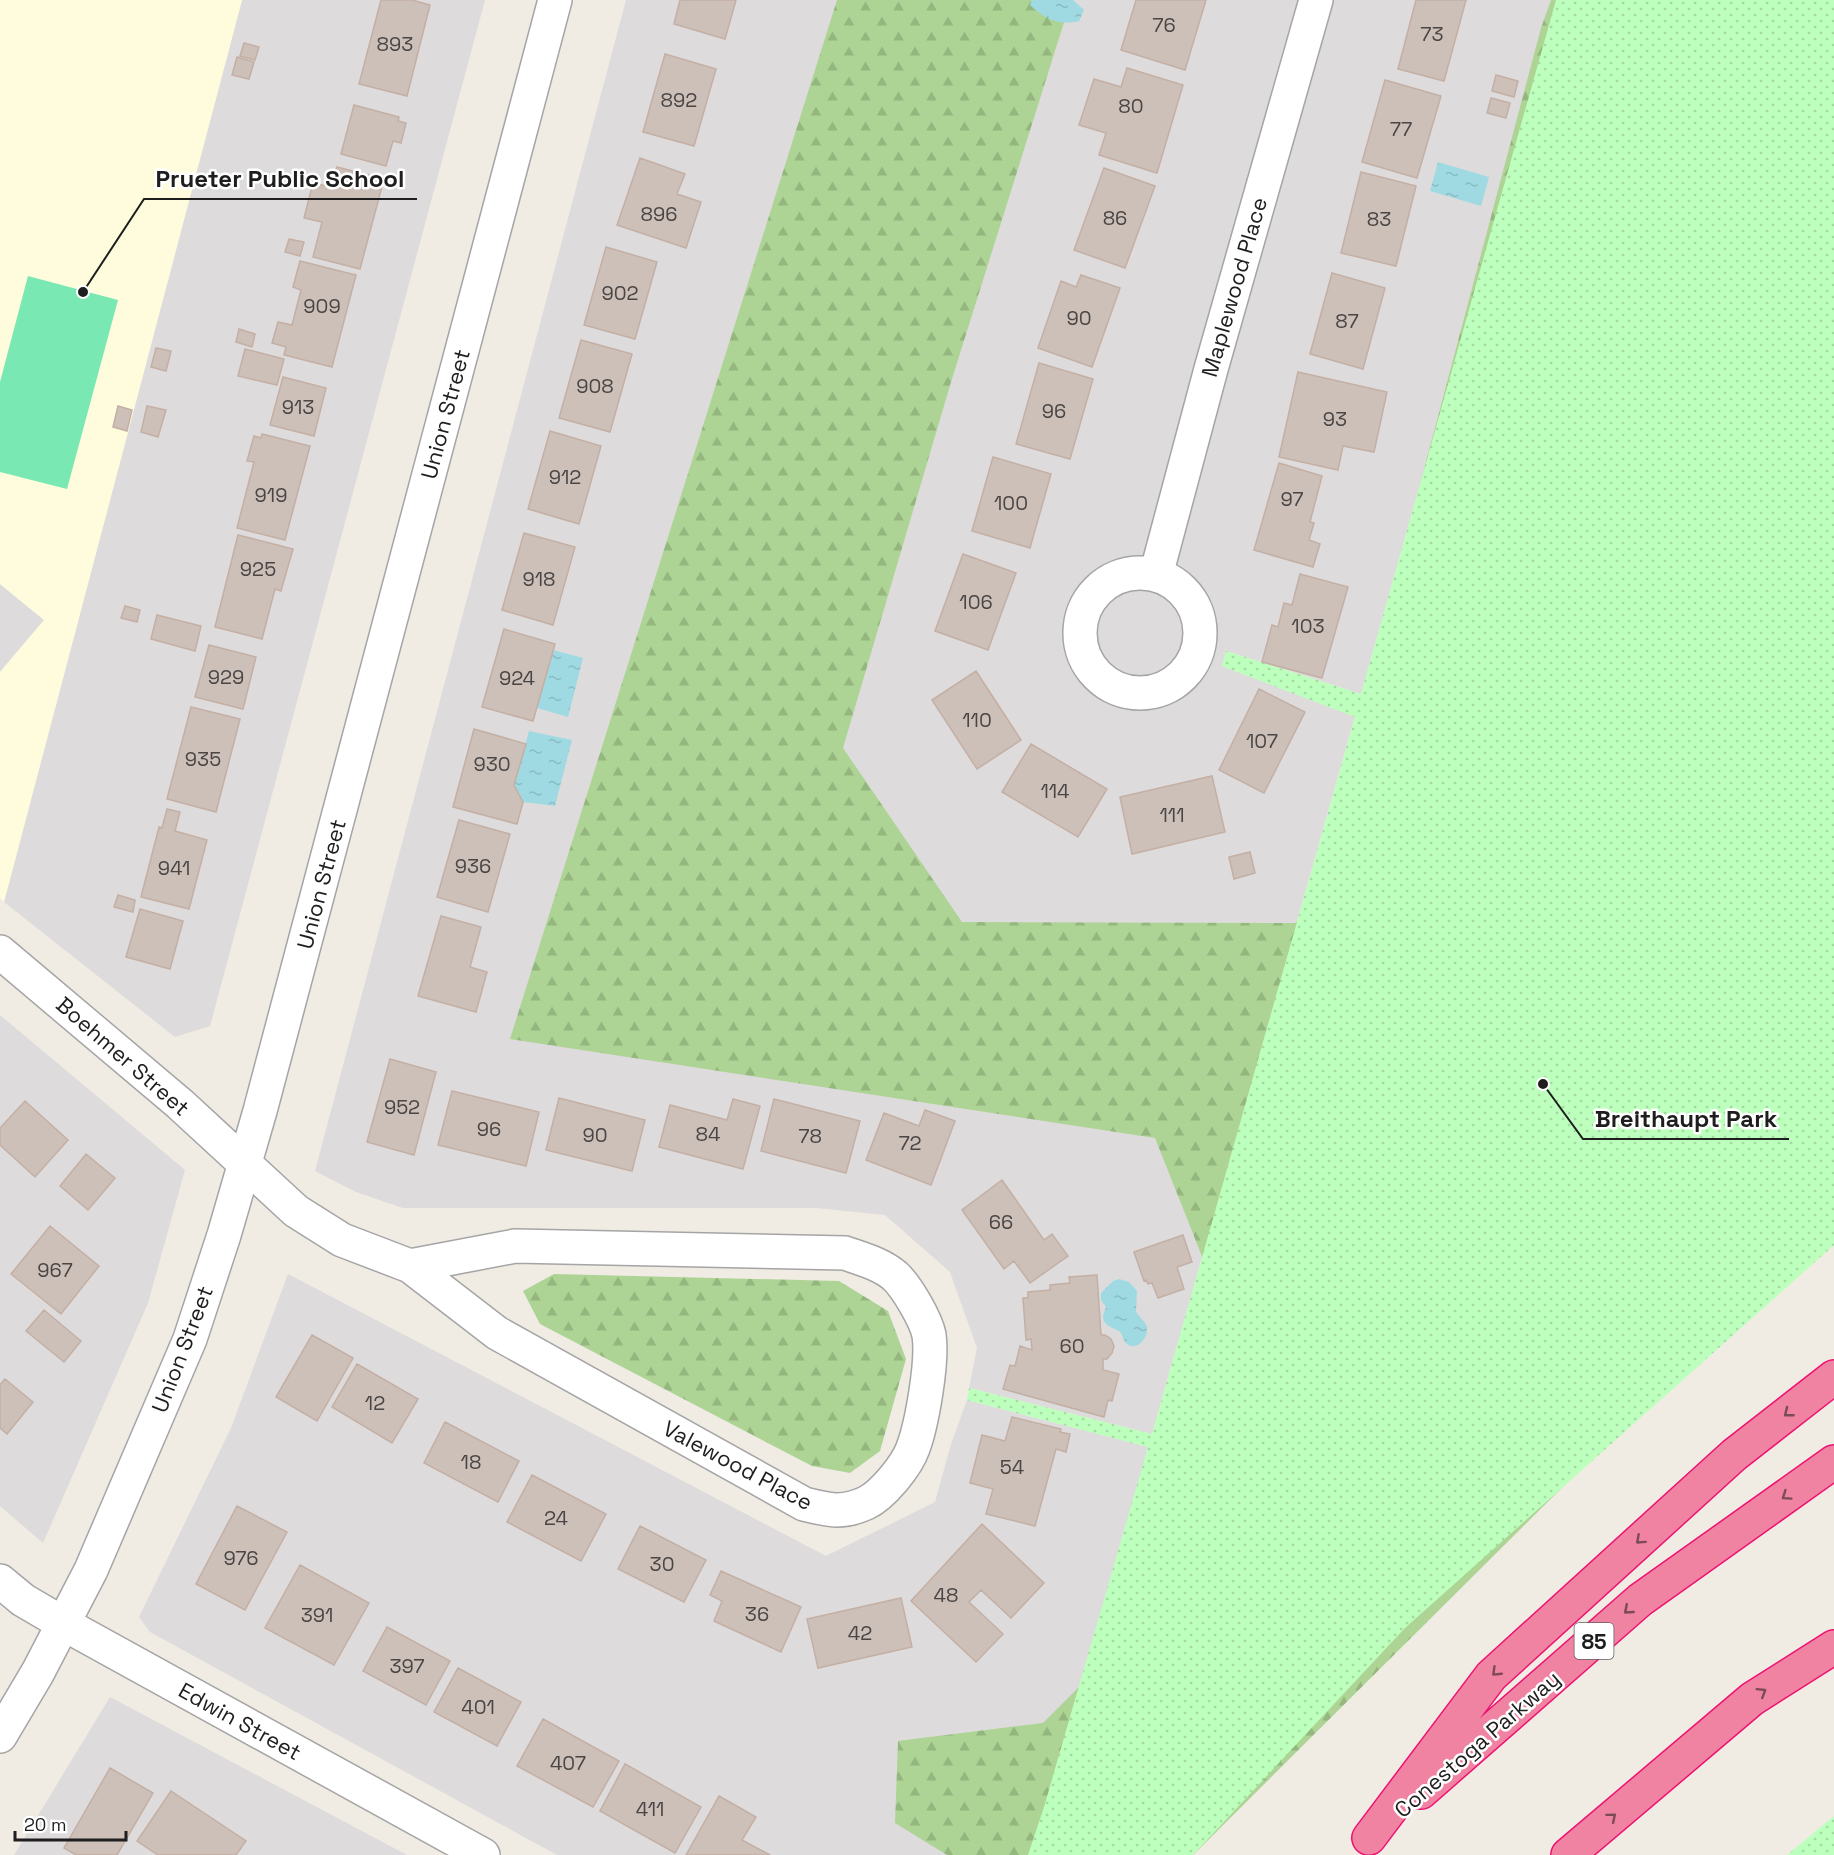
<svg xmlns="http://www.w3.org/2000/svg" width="1834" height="1855" font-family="'Space Grotesk',sans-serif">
<defs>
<pattern id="forest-firs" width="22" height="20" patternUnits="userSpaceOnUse" patternTransform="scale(1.5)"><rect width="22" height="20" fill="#add494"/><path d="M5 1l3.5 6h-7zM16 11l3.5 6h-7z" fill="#94b67f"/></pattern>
<pattern id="park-dots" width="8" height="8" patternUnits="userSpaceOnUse" patternTransform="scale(1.5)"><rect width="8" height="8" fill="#bdffbc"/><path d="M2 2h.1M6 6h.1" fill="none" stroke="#a2daa1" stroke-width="1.8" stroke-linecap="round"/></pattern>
<pattern id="water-ripples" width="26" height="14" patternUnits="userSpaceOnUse" patternTransform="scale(1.5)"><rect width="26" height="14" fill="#9fdae3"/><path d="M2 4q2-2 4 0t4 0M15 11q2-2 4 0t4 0" fill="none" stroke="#88bbc2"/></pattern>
</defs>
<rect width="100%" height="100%" fill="#f0ebe3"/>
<path fill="#dddbdb" d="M242 0H485L210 1026 175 1037 4 902Z
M626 0H1556L1361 694 1226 651 1222 666 1355 716 1152 1434 969 1388 977 1348 950 1272 885 1215 816 1208H403L356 1192 315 1171Z
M0 584 44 620 0 672Z
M0 1015 185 1170 148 1303 43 1543 0 1506Z
M288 1274 826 1556 935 1502 951 1444 967 1400 1149 1447 1044 1807 1028 1855H557L150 1632 139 1617 231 1428Z
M110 1697 407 1855H14Z"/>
<path fill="#fffcde" d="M0 0H242L4 902 0 898V672L44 620 0 584Z"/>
<path fill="url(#forest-firs)" d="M837 0H1071L951 382 843 748 962 922 1296 923 1309 903 1541 28 1551 0H1834V1217L1193 1855H947L895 1823 898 1741 1043 1723 1094 1672 1213 1284 1155 1138 510 1039Z
M554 1274 839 1281 888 1311 906 1359 880 1451 850 1473 812 1466 540 1324 523 1291Z"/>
<path fill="url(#park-dots)" d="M1556 0H1834V1245L1405 1628 1193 1855H1028L1044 1807 1148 1447 967 1400 969 1388 1152 1434 1355 717 1222 666 1226 651 1361 694Z
M1834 1816V1855H1787Z"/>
<path fill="#79e8b2" d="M28 276 118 300 67 489 0 472V382Z"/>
<path fill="url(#water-ripples)" d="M1032 0H1073L1084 10 1079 21C1059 26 1045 19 1030 5Z
M1438 162 1489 177 1481 206 1430 191Z
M553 650 583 658 568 717 537 708Z
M529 731 572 740 555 806 523 802 514 785Z
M1119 1279 1129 1282 1137 1291 1136 1312C1139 1317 1145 1321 1147 1327 1149 1337 1137 1352 1127 1344 1123 1341 1123 1335 1120 1332 1114 1327 1103 1327 1103 1316 1104 1313 1105 1310 1106 1307L1101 1300V1293L1113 1281Z"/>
<path fill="#cdc0b9" stroke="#c4afa4" stroke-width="1.5" d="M381 0H412L430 5 407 96 359 84Z
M680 0H736L725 39 674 24Z
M1136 0H1206L1185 70 1121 50Z
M1416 0H1466L1444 81 1398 69Z
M244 43 259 47 255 60 240 56Z
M665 54 716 69 694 146 643 132Z
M237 57 254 62 249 79 232 75Z
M1127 68 1183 85 1157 173 1099 155 1106 133 1079 125 1094 79 1121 87Z
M1496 75 1518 81 1514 97 1492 91Z
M1385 80 1441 96 1417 178 1362 162Z
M1491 98 1510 103 1506 118 1487 113Z
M354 105 399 117 398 121 406 123 401 143 393 141 386 166 341 154Z
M640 158 685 174 677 194 701 202 686 248 617 225Z
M337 167 384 179 360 269 313 257 322 222 304 218 313 183 331 187Z
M1104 168 1155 186 1125 268 1074 250Z
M1361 172 1416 186 1396 266 1341 253Z
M289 239 304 242 300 256 285 252Z
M606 247 657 262 635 339 584 325Z
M300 261 356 275 332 367 284 355 286 347 272 343 278 322 292 325 301 290 293 287Z
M1332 273 1385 288 1363 369 1310 354Z
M1081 275 1120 288 1092 367 1038 348 1061 281 1076 287Z
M239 329 255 334 252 347 236 342Z
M581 340 632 354 610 432 559 418Z
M156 348 171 351 166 371 151 367Z
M245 349 284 359 277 385 238 376Z
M1039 363 1093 379 1070 459 1016 444Z
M1298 372 1387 392 1374 452 1343 446 1338 470 1279 457Z
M283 377 326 388 314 436 270 425Z
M118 406 132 410 127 431 113 427Z
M147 406 166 410 158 437 141 432Z
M550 431 601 446 579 524 528 509Z
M262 434 310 446 285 540 237 528 254 462 247 461 254 436 261 438Z
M993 457 1051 474 1030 548 972 531Z
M1279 463 1322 476 1310 522 1314 523 1309 540 1320 544 1313 567 1254 550Z
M524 533 575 547 553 625 502 610Z
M238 535 293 549 281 591 275 589 262 639 215 627Z
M963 554 1016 573 988 650 935 631Z
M1300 574 1348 587 1322 678 1262 662 1272 625 1278 627 1284 603 1292 605Z
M125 606 140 610 137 622 121 618Z
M157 615 201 626 195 651 151 639Z
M504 629 555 644 533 721 482 707Z
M209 645 256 657 243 709 195 697Z
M976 671 1021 740 977 769 932 700Z
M1259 689 1305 712 1264 793 1219 770Z
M191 707 240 719 216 812 167 799Z
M474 729 526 744 514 785 523 802 517 824 453 807Z
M1031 744 1107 789 1078 837 1002 792Z
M1212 776 1225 832 1132 854 1120 797Z
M167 809 180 812 175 831 207 840 189 909 141 897 159 827 162 828Z
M459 820 510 834 488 912 437 897Z
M1250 852 1255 873 1234 879 1229 857Z
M118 895 135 900 133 912 114 907Z
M140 909 183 921 170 969 126 957Z
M441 916 481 927 470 967 487 972 476 1012 418 996Z
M390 1059 436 1072 414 1155 367 1142Z
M452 1091 539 1112 526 1166 438 1145Z
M559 1098 645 1120 632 1171 546 1150Z
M733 1099 760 1106 743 1169 659 1147 670 1105 727 1120Z
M774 1099 860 1121 846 1173 761 1151Z
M25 1101 68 1140 35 1177 0 1145V1128Z
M925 1110 955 1121 931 1185 866 1160 884 1113 919 1126Z
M86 1154 115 1178 88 1210 60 1186Z
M1002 1180 1044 1240 1052 1234 1068 1256 1030 1283 1014 1261 1004 1269 962 1210Z
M50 1226 99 1266 61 1314 11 1274Z
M1183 1235 1192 1262 1177 1267 1184 1289 1158 1298 1152 1283 1148 1284 1146 1280 1144 1281 1134 1252Z
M1097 1275 1101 1335H1105L1111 1339 1114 1346 1112 1353 1107 1359H1103V1370L1119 1374 1112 1401 1108 1400 1104 1417 1003 1389 1010 1365 1015 1366 1020 1346 1032 1350 1031 1339 1026 1340 1023 1298H1028V1292L1050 1290V1285L1070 1283 1069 1277Z
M44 1310 81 1341 64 1362 26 1331Z
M312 1335 353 1358 317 1421 276 1397Z
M357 1364 418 1399 392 1443 332 1407Z
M5 1379 33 1402 7 1434 0 1428V1385Z
M1012 1417 1061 1429 1060 1432 1070 1434 1066 1452 1056 1449 1035 1526 986 1514 993 1489 970 1483 982 1435 1005 1441Z
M445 1422 519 1461 498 1502 424 1463Z
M532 1475 606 1514 581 1561 507 1522Z
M237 1506 287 1532 245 1610 196 1584Z
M982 1524 1044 1583 1011 1618 981 1590 969 1602 1003 1634 976 1662 911 1601Z
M640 1526 706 1560 684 1602 618 1569Z
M300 1565 369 1603 334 1665 265 1628Z
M721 1571 801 1607 781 1652 714 1621 722 1601 710 1595Z
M901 1598 912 1647 818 1668 807 1619Z
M387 1627 450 1661 426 1705 363 1671Z
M458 1668 521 1702 497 1746 434 1712Z
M543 1719 619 1761 593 1807 517 1766Z
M625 1764 701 1807 675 1853 600 1811Z
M110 1768 153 1793 117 1855H76L64 1848Z
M171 1791 246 1841 236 1855H158L137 1841Z
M719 1796 756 1817 742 1840 770 1855H686Z"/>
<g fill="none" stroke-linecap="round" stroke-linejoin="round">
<defs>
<path id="minor" d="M1080 633a60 60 0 1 1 120 0a60 60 0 1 1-120 0Z
M1156 575 1211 369 1316 0
M0 952 180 1104 296 1211 342 1240 410 1266 497 1333 804 1504C828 1510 842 1514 866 1503 883 1495 907 1465 913 1448 922 1424 933 1361 929 1335 926 1320 907 1287 895 1276 881 1264 862 1259 845 1253L515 1246 410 1266
M0 1581 23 1600 64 1624 483 1855
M0 1736 38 1672 91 1570 190 1339 224 1235 260 1111 555 0"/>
<path id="highway" d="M1421 1792 1640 1600 1834 1462
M1369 1838 1491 1676 1734 1455 1834 1377
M1568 1855 1752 1699 1834 1647"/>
</defs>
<use href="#minor" stroke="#a5a5a5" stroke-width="36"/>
<use href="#highway" stroke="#ed1272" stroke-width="36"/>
<use href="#minor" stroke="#fff" stroke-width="33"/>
<use href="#highway" stroke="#f083a2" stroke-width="33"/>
</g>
<defs><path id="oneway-chevron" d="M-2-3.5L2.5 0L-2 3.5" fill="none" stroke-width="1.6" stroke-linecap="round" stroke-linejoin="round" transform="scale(1.5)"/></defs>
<g stroke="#7c4b59">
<use href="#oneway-chevron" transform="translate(1788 1413) rotate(142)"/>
<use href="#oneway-chevron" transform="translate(1786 1496) rotate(145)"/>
<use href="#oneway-chevron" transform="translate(1640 1540) rotate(138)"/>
<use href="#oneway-chevron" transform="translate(1628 1610) rotate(139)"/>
<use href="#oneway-chevron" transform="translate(1496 1672) rotate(136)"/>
<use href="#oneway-chevron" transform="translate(1762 1692) rotate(-32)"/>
<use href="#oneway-chevron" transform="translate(1612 1817) rotate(-40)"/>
</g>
<g text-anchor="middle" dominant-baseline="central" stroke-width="5" stroke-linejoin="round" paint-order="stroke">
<g font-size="20" fill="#4a4645">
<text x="1164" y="25">76</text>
<text x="1432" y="34">73</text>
<text x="395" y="44">893</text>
<text x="679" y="100">892</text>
<text x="1131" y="106">80</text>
<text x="1401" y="129">77</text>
<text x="659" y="214">896</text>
<text x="1115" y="218">86</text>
<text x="1379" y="219">83</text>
<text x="620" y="293">902</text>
<text x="322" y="306">909</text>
<text x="1079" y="318">90</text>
<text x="1347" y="321">87</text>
<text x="595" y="386">908</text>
<text x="298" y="407">913</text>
<text x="1054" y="411">96</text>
<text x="1335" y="419">93</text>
<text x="565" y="477">912</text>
<text x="271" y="495">919</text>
<text x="1292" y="499">97</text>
<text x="1011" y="503">100</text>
<text x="258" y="569">925</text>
<text x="539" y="579">918</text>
<text x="976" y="602">106</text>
<text x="1308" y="626">103</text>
<text x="226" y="677">929</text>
<text x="517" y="678">924</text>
<text x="977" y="720">110</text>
<text x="1262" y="741">107</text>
<text x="203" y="759">935</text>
<text x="492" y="764">930</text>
<text x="1055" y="791">114</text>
<text x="1172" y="815">111</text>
<text x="473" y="866">936</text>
<text x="174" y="868">941</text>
<text x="402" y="1107">952</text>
<text x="489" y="1129">96</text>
<text x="708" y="1134">84</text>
<text x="595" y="1135">90</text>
<text x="810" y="1136">78</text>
<text x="910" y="1143">72</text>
<text x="1001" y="1222">66</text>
<text x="55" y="1270">967</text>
<text x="1072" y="1346">60</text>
<text x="375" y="1403">12</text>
<text x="471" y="1462">18</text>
<text x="1012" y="1467">54</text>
<text x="556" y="1518">24</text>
<text x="241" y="1558">976</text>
<text x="662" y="1564">30</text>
<text x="946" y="1595">48</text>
<text x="757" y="1614">36</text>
<text x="317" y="1615">391</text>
<text x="860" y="1633">42</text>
<text x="407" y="1666">397</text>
<text x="478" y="1707">401</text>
<text x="568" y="1763">407</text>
<text x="650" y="1809">411</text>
</g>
<rect fill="#fff" stroke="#626262" stroke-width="1.5" x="1574.5" y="1623" width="39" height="36" rx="4.5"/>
<g font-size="21" font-weight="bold" fill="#1e1e1e">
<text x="1594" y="1641">85</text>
</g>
<g font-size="22" fill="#1e1e1e" stroke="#fff">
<text transform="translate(1234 287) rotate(-74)">Maplewood Place</text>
<text transform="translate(445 414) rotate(-75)">Union Street</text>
<text transform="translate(321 884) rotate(-75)">Union Street</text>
<text transform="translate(123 1056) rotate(41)">Boehmer Street</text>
<text transform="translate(182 1349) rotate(-69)">Union Street</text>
<text transform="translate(738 1465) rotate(28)">Valewood Place</text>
<text transform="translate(240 1721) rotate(29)">Edwin Street</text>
<text transform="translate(1477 1744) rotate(-41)">Conestoga Parkway</text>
</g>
</g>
<path fill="none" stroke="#1e1e1e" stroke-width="2" d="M83 292L144 199H417M1543 1084L1583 1139H1789"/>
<g fill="#1e1e1e" stroke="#fff" stroke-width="2">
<circle cx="83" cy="292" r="6"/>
<circle cx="1543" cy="1084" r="6"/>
</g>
<g font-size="24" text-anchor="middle" font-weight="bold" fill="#1e1e1e" stroke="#fff" stroke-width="5" stroke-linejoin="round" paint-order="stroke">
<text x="280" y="187">Prueter Public School</text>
<text x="1686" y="1127">Breithaupt Park</text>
</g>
<path d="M15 1831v9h111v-9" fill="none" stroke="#1e1e1e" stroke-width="3"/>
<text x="24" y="1831" font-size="18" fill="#1e1e1e" stroke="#ffffff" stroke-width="4.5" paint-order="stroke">20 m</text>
</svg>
